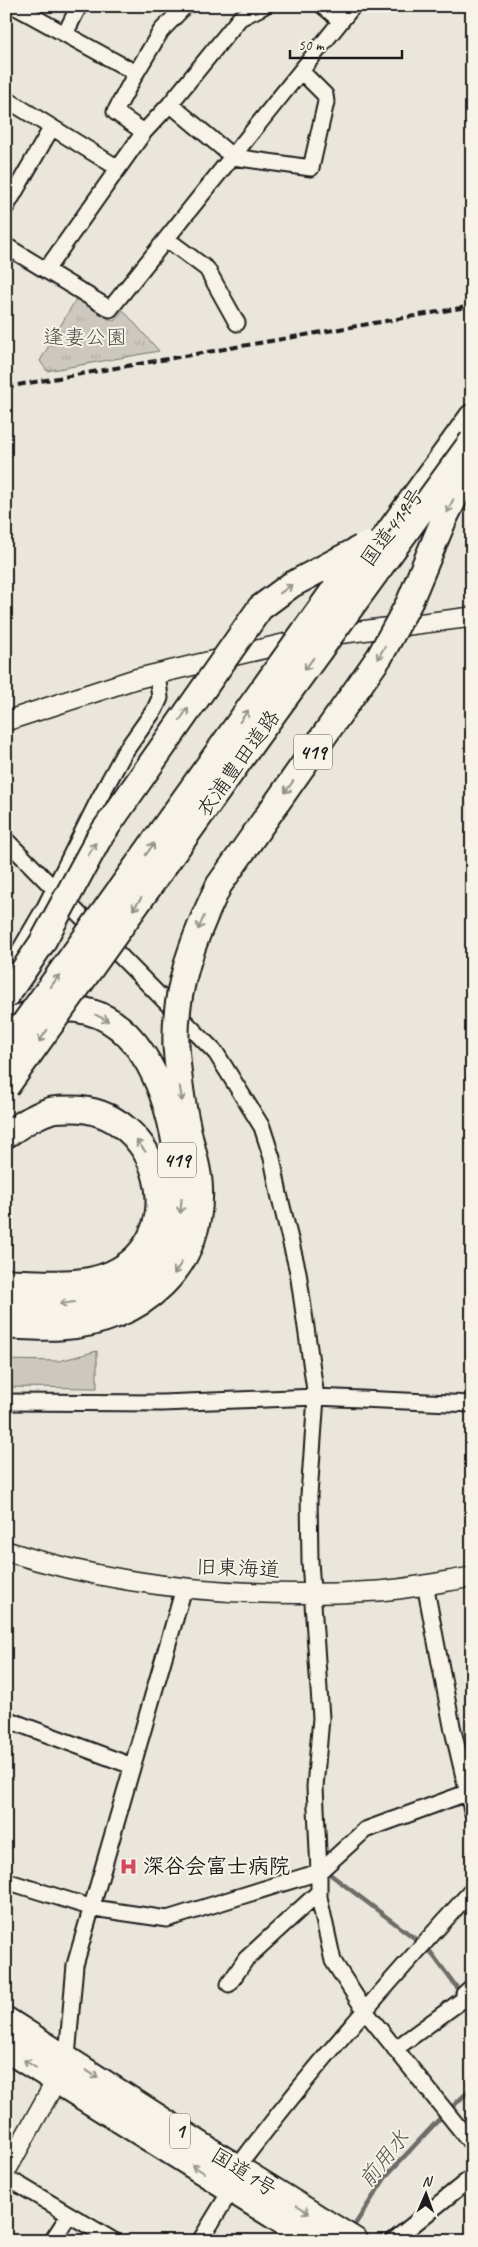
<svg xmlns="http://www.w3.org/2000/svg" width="478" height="2247" font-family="Caveat,'Klee One',sans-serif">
<defs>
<pattern id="park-tufts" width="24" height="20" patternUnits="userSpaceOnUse" patternTransform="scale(1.25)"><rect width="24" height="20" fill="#ccc8c0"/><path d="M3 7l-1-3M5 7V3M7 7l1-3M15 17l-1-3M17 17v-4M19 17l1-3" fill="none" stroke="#afaba4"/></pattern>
</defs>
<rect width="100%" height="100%" fill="#eae6dc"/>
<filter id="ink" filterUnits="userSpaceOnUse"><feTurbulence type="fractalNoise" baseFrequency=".02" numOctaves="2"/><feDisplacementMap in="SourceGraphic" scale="10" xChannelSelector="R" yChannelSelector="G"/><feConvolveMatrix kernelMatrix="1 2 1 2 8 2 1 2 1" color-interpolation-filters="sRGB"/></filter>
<g filter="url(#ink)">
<path fill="#ccc8c0" stroke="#74726e" d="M97 1351V1388L6 1387V1360L59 1361Z"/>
<path fill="url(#park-tufts)" stroke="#74726e" d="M76 299 114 321 123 310 159 351 47 371 40 361Z"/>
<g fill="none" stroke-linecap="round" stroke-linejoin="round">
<path stroke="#6d6c68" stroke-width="4.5" d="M327 1872 417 1940
M429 1950 461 1993
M465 2003 472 2014
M449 2110 472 2088
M354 2226 387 2175 443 2115"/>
<defs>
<path id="minor" d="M14 6 136 73 161 31 185 6
M323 6 341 21
M65 34 79 6
M136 73 115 112 144 132
M6 99 118 168
M170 104 233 157 311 168 326 102 325 95 301 71
M6 207 52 127
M168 240 207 269 237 323
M6 246 110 309 353 6
M46 270 144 132 170 104 240 18 264 6
M6 840 216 1053 262 1127 272 1158 279 1194 298 1272 316 1397 309 1495 310 1561 321 1718 315 1787 319 1872 365 1830 472 1791
M6 974 45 907 99 799 124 753 155 709 160 698 157 673
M6 1402 162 1403 316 1397 472 1404
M425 1584 452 1726 472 1811
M6 1719 132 1766
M6 1881 93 1908 167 1919 319 1872V1897L333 1961 365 2011 472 2144
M229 1984 246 1959 319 1892
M464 1994 472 1987
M395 2049 461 2001
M67 2057 75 1965 184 1588
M237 2168C309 2071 391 1980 472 1890
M6 2181 16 2183 114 2241
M52 2241 69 2215
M200 2241 231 2190
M393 2241 472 2177"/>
<path id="tertiary" d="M6 721 135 679 313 637 472 617
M6 1551C125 1589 253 1599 378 1591 409 1589 441 1582 472 1577
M6 2171 62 2070"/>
<path id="trunk" d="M359 573 472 417
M6 1026C22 1014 40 1010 59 1009 136 1004 166 1087 176 1149 179 1172 185 1198 179 1221 161 1297 71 1306 6 1305
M6 1135C21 1125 35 1115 52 1110 58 1109 65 1109 71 1109 159 1108 196 1236 111 1274 79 1288 40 1282 6 1282
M6 1326C24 1326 42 1328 60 1327 141 1323 207 1266 199 1181 197 1162 190 1143 187 1125 181 1099 178 1072 176 1046
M6 2020 237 2168 355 2241
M6 2049 314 2241"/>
</defs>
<use href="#minor" stroke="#1c1c1c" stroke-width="19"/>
<use href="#tertiary" stroke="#1c1c1c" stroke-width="22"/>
<use href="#trunk" stroke="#1c1c1c" stroke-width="29"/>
<use href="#minor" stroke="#f7f3e8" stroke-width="15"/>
<use href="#tertiary" stroke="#f7f3e8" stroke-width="19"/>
<use href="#trunk" stroke="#f7f3e8" stroke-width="25"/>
<path stroke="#1c1c1c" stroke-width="4" stroke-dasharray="8 4" stroke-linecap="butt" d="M6 387 472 306"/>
<defs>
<path id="trunk-bridge" d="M6 996 42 943 99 838 260 608 291 585 361 548
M176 1046C174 987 194 937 219 885L380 656 409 603 444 519 472 463
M6 1049 366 545
M6 1087 257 736 472 441"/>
</defs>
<use href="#trunk-bridge" stroke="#1c1c1c" stroke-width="29" stroke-linecap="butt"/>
<use href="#trunk-bridge" stroke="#f7f3e8" stroke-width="25"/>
</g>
<defs><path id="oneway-shaft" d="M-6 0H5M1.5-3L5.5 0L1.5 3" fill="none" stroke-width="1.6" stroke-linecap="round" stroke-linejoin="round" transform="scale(1.25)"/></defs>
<g stroke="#94928c">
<use href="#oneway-shaft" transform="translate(450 506) rotate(116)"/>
<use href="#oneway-shaft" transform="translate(286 589) rotate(-36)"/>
<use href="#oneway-shaft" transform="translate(381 653) rotate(121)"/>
<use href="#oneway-shaft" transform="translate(309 664) rotate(126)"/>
<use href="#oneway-shaft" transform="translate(184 714) rotate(-56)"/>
<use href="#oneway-shaft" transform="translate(244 716) rotate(-54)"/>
<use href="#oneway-shaft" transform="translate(289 787) rotate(125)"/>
<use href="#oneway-shaft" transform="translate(92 849) rotate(-59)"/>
<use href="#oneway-shaft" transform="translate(150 849) rotate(-55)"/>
<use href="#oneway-shaft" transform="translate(137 904) rotate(125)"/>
<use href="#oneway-shaft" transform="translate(201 923) rotate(114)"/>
<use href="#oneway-shaft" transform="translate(55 981) rotate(-54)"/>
<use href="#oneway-shaft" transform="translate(102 1018) rotate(26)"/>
<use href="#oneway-shaft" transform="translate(43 1036) rotate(125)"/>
<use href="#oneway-shaft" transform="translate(181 1094) rotate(81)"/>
<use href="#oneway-shaft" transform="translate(141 1146) rotate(-129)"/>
<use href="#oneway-shaft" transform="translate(181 1206) rotate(94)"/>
<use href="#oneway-shaft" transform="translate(178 1268) rotate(124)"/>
<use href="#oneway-shaft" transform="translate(67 1303) rotate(172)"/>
<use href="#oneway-shaft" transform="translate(30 2064) rotate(-148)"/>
<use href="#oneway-shaft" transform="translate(92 2074) rotate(33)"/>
<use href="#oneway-shaft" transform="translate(198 2169) rotate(-148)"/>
<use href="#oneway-shaft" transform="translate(303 2209) rotate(32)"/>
</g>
</g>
<defs>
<symbol id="hospital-bare" viewBox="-9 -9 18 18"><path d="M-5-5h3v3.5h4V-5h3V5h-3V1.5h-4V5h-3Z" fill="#d1495b" stroke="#f7f3e8" stroke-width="2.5" paint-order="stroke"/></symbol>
</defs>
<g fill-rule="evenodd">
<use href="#hospital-bare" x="116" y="1854" width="25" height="25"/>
</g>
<g text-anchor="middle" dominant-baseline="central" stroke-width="4" stroke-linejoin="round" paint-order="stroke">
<g fill="#f7f3e8" stroke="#5e5c59" stroke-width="1">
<rect x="294" y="734.5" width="38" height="35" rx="4"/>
<rect x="158" y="1142.5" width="38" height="35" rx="4"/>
<rect x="170" y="2113.5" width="20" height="35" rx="4"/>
</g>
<g font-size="20" font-weight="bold" fill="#1c1c1c">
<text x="313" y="752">419</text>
<text x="177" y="1160">419</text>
<text x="180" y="2131">1</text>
</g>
<g font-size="21" fill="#51504d" stroke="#f7f3e8">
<text x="85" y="337">逢妻公園</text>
</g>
<g font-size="21" fill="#1c1c1c" stroke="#f7f3e8">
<text transform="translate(392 527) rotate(-54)">国道419号</text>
<text transform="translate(238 763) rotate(-54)">衣浦豊田道路</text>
<text transform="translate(238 1568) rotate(2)">旧東海道</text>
<text transform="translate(244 2172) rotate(32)">国道1号</text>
</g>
<g font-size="21" font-weight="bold" fill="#1c1c1c" stroke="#f7f3e8" text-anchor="start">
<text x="143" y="1866">深谷会富士病院</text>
</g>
<g font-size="22" font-style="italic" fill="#52514e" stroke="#f7f3e8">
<text transform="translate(384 2159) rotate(-51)">前用水</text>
</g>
</g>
<rect width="478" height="2247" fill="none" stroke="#f7f3e8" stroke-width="25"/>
<rect x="12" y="12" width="453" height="2222" fill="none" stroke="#1c1c1c" stroke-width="2" filter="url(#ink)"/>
<g transform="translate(426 2194) rotate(2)" stroke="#f7f3e8" stroke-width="4" paint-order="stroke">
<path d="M0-4L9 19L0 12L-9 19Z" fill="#1c1c1c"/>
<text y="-8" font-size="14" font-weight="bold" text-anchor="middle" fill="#1c1c1c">N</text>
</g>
<path d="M290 50v8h112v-8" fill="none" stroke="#1c1c1c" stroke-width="2.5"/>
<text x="298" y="50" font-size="15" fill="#1c1c1c" stroke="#f7f3e8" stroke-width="4" paint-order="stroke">50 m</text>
</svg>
